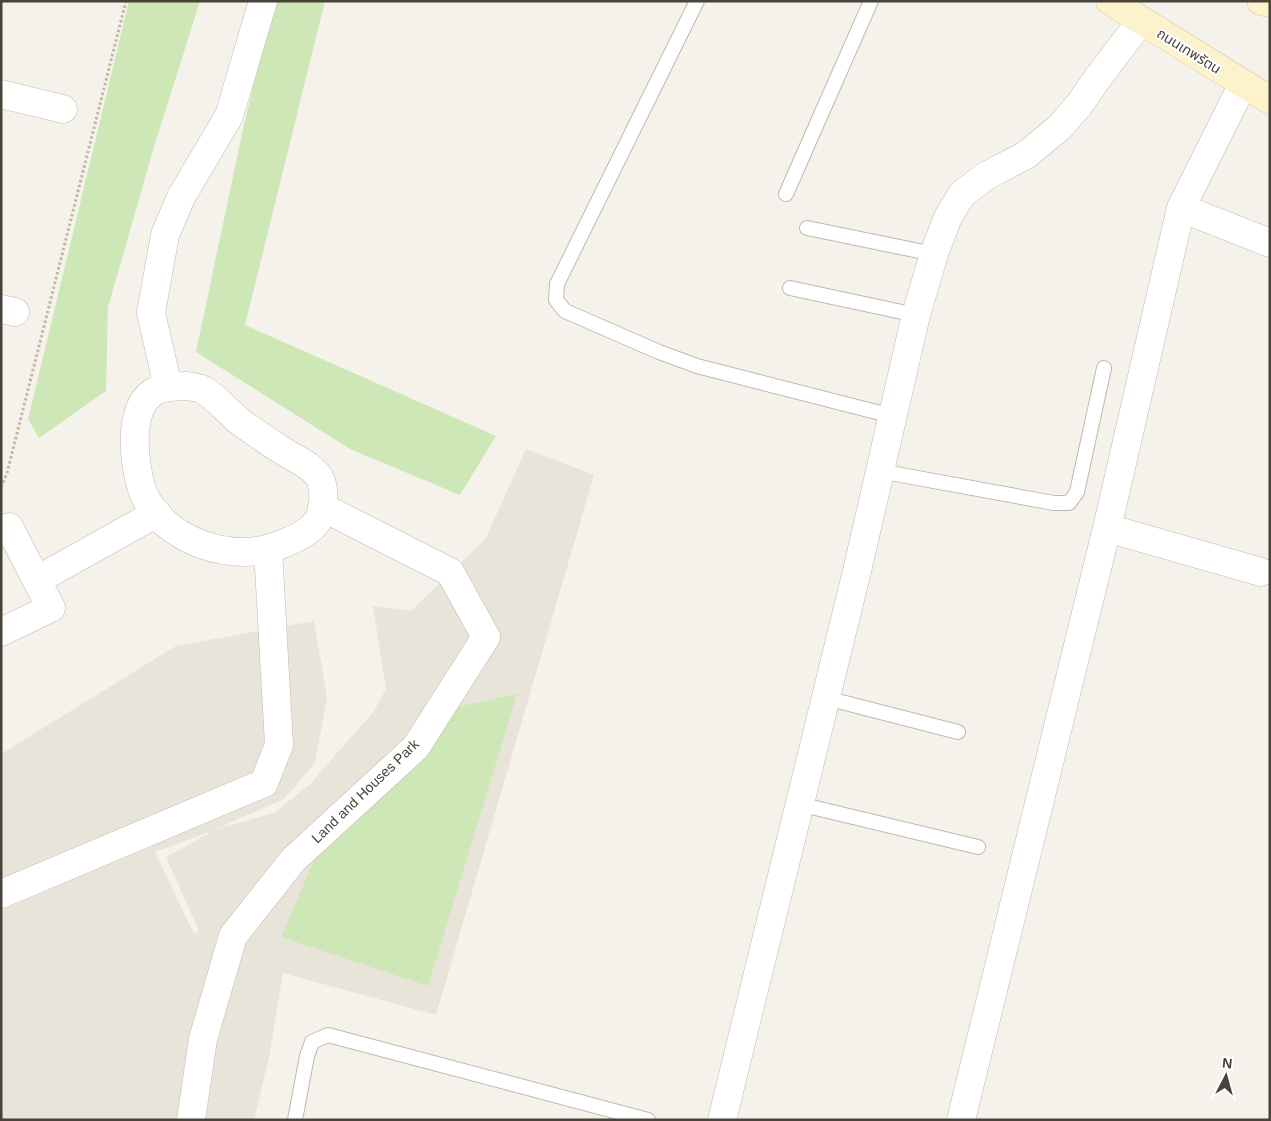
<svg xmlns="http://www.w3.org/2000/svg" width="1271" height="1121" font-family="Arial,'Noto Sans Thai',sans-serif">
<rect width="100%" height="100%" fill="#f5f2eb"/>
<path fill="#e8e4d9" fill-rule="evenodd" d="M526 449 594 475 436 1015 283 973 269 1058 254 1120H1V754L176 646 314 621 327 697 315 763 284 799 216 829 274 813 310 784 374 711 386 689 373 606 411 611 486 538ZM215 830 166 857 199 931 194 934 155 852Z"/>
<path fill="#cee7b6" d="M129 1H200L154 147 108 307 106 391 39 438 28 419Z
M274 1H325L245 325 496 436 460 495 350 449 196 352 243 129Z
M517 694 428 986 281 937 322 842 434 712Z"/>
<g fill="none" stroke-linecap="round" stroke-linejoin="round">
<defs>
<path id="service" d="M697 1 557 284 556 300 565 311 659 352 697 366 892 416
M786 194 871 1
M807 228 934 254
M790 288 916 315
M879 471 1054 503H1069L1077 492 1104 368
M826 698 958 732
M799 804 978 847
M295 1120 307 1056 312 1042 328 1035 648 1120"/>
<path id="minor" d="M1 94 63 109
M1181 208 1270 243
M1 309 15 312
M187 386C192 387 200 387 205 391 218 399 227 411 239 421 254 432 270 443 286 453 298 460 315 467 321 481 325 492 324 512 317 522 304 539 266 552 245 552 216 552 187 542 165 523 158 516 148 504 144 495 134 469 125 405 157 390 166 386 176 387 187 386Z
M168 387 151 313 165 235 181 197 229 116 263 1
M1107 528 1261 572
M1 531 9 527 51 608 1 632
M37 580 157 513
M1 894 264 783 279 745 268 550
M191 1120 203 1039 233 936 293 860 416 747 486 637 450 572 322 507
M722 1120 857 571 916 315 934 254 948 217 962 194 986 176 1026 155 1060 127 1079 105 1097 79 1141 21
M961 1120 1107 528 1181 208 1243 84"/>
<path id="secondary" d="M1110 1 1270 100
M1261 1 1270 3"/>
</defs>
<use href="#service" stroke="#c0baad" stroke-width="16"/>
<use href="#minor" stroke="#c0baad" stroke-width="29"/>
<use href="#secondary" stroke="#d2c79c" stroke-width="29"/>
<path stroke="#c1b79f" stroke-width="3" stroke-dasharray="2.5 2.5" stroke-linecap="butt" d="M1 487 7 473 126 1"/>
<use href="#service" stroke="#fff" stroke-width="14"/>
<use href="#minor" stroke="#fff" stroke-width="28"/>
<use href="#secondary" stroke="#fcf3cd" stroke-width="28"/>
</g>
<g text-anchor="middle" dominant-baseline="central" stroke-width="4" stroke-linejoin="round" paint-order="stroke">
<g font-size="14" fill="#494339" stroke="#fff">
<text transform="translate(1189 51) rotate(32)">ถนนเทพรัตน</text>
<text transform="translate(365 791) rotate(-44)">Land and Houses Park</text>
</g>
</g>
<rect width="1271" height="1121" fill="none" stroke="#494339" stroke-width="5"/>
<g transform="translate(1226 1076) rotate(6)" stroke="#ffffff" stroke-width="4" paint-order="stroke">
<path d="M0-4L9 19L0 12L-9 19Z" fill="#494339"/>
<text y="-8" font-size="14" font-weight="bold" text-anchor="middle" fill="#494339">N</text>
</g>
</svg>
